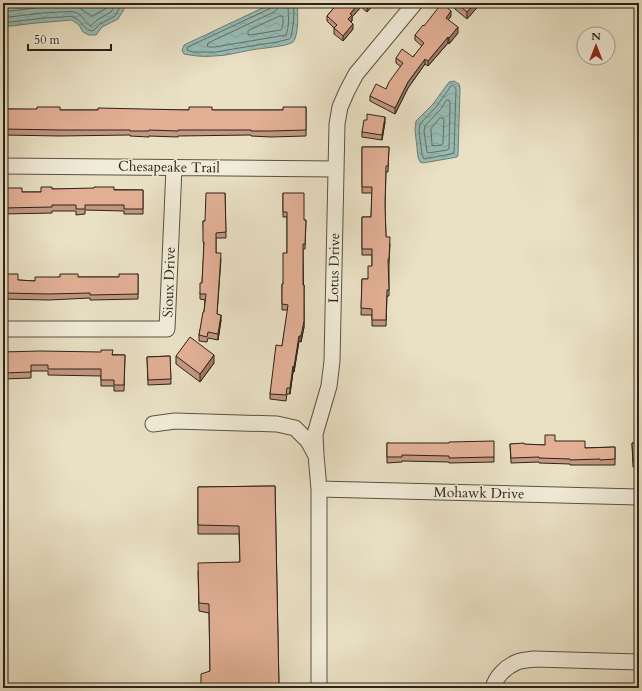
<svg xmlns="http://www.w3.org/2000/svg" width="642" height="691" font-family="Cardo,serif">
<defs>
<pattern id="water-waves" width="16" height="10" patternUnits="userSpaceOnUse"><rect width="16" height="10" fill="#98bdb7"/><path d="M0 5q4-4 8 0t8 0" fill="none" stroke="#83a29d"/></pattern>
</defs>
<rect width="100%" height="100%" fill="#eae1c5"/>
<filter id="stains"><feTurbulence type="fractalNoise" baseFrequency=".005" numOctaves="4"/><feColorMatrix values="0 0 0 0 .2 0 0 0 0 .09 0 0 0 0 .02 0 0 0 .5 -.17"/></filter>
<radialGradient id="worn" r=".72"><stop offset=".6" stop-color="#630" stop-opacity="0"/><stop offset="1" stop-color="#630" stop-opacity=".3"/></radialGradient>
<path fill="url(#water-waves)" stroke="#6c7f77" d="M3 3H126L123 11 118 19 102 27 96 35H89L83 32 79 25 72 20 36 23 11 26H3Z
M273 3H297C298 11 299 36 293 42 286 47 260 48 251 50 239 52 226 56 214 56 204 57 194 56 184 54L182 50 184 45Z
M454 81 459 84 460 88 458 155 457 157 423 163 420 162 418 157 415 130 416 121 433 104 449 82Z"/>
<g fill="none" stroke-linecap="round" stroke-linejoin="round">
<path stroke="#627067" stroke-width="1" d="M274 3 273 6 271 8 188 47 187 50 193 52H216L251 46 277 42 289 39 291 37 293 26 294 13 293 3
M279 3 278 8 274 12 208 43 207 46 208 47H215L286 35C290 25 288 14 288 3
M3 11H10L35 8 72 5 78 7 92 16 107 8 110 3
M280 16H282C284 19 283 27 281 30L250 35 248 34V31Z
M3 17H10C27 15 44 12 61 12 65 12 70 11 74 12 82 14 85 22 91 26L97 20 111 12 116 3
M3 22H11C28 20 46 17 64 17 67 16 71 16 73 17 82 20 84 31 93 31L100 24 115 16 122 3
M453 85 455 87 456 89 454 153 451 154 424 159 422 155 419 131 420 124 436 107 451 86Z
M447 100H449L450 102 449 149 447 150 428 153 427 152 424 131 425 126 440 110Z
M440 118H443L444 120 443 143 442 145 433 146 432 145 431 129Z"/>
<defs>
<path id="minor" d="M3 166 336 169
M3 329H167L174 168
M153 424 175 421 277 424 295 428 308 441 315 454
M319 489 639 497
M319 688V489L316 455 315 434 329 386 332 361 337 124 340 107 347 91 356 74 415 3
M493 688C496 676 506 667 517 662 522 660 528 660 534 659L639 662"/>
</defs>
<use href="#minor" stroke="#5b5242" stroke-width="17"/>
<use href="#minor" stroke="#f1ecd9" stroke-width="15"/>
</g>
<path fill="#c39781" stroke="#2b2217" d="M338 3H375L367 12 361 7 352 17V21L351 22 353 29 343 41 334 34V28L327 21V16Z
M455 3H481L467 19 455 9Z
M451 16 448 20 458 33 449 44 448 43 428 66 425 64 408 88 395 114 370 101V96L386 89 401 67 396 63V58L413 57 422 46 415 40V35L424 26Z
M306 107V136L271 137 251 136V135L178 136V137L149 136V137L130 136V135L60 136 3 135V109L60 110H283Z
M367 120 385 122 382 140 362 137V132Z
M362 147H389L388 172H386L385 208 386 237 390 244 389 265V296H387L386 326H372V315H361L362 279H368L372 266V255H362V217H371L372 193H362Z
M3 188 22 192H41L52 189 143 190V214H124V211L85 210V214L76 215V211H52V213L3 214Z
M225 193 226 238H216V253L221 259 217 314 221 320 218 340 208 338 207 342 199 341V335L204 312 205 300 200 299V294L202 283 204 248 203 221H205Z
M283 193 304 220H306L305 249H303L304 327 301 342 299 341 294 372H293L290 394H287L286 401 270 399V394L282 346 288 310H282V284H283L287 253V217H283Z
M3 274 18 280 35 281 60 277H119L138 274V299L90 300V298L49 300 3 299Z
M3 352 125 355 124 391H114V386H101V376L48 375V371H31V378L3 379Z
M170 356 171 384 148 385 147 357Z
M176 356 214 363 200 382 176 364Z
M387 443 494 457V462L449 463V462L402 461V462L387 463Z
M632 443H639V467H633Z
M510 444 545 445 585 448 615 447V465H570V464L539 463V462L511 463Z
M275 486 279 688 201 684 210 671 209 613 199 611 198 571 240 562 239 534H198V487Z"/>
<path fill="#9f7b69" stroke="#2b2217" d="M359 3H361V7L352 17V21L348 25V19L350 14Z
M370 3H375L367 12V7Z
M475 3H481L467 19V12Z
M451 11V16L446 23V18Z
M353 24V29L343 41V36Z
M458 27V33L449 44V38Z
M448 37V43L428 66V61Z
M425 59V64L408 88 395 114V108L408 82Z
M385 117V122L382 140V135Z
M304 285V327L301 342V336Z
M221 315V320L218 340V334Z
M299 336V341L294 372V367Z
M214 355V363L200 382V374Z
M293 366V372L290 394V388Z"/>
<path fill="#e3b096" stroke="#2b2217" d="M338 3H359L350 14 352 15 348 19 353 24 343 36 334 28 337 25 327 16Z
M363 3H370L367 7Z
M442 3 451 11 446 18 458 27 449 38 448 37 428 61 425 59 408 82 395 108 370 96 376 84 386 89 389 82 403 63 396 58 402 49 413 57 424 43 415 35 423 25 424 26Z
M456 3H475L467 12Z
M37 107H60V110H98V108L189 110V107H212V110H283V107H306V130L271 131H251V130H178V131L149 130V131H130V130H60L3 129V109H37Z
M367 114 385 117 382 135 362 132 364 120H367Z
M362 147H389L388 166H386L385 205 386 237H390L389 259H388L389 290H387L386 320H372V309L361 308 362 279H368V266H372V249H362V217H371L372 187H362Z
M41 187H52V189L94 188V187H114V190H143V209H124V205H85V209H76V205H52V207L3 208V188H22V192H41Z
M206 193H225L226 232 216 233V253H221L217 314 221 315 218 334 208 332 207 337 199 335 203 312H204L206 294H200V283H202L204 242H203V221H205Z
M283 193H304V220H306L305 244H303V285H304V321L301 336H299L294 367 293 366 290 388H287L286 395 270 394 276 345 282 346 288 305 282 304V284H283V253H287V212H283Z
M3 274H18V280L35 281V277H60V274H78V277H119V274H138V294L90 295V293L49 294 3 293Z
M190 337 214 355 200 374 176 356Z
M101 350H113L112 355H125L124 385H114V380H101V369H48V365H31V372L3 373V352L40 351 101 352Z
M170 356 171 379 148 380 147 357Z
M545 435H555V441H585V448L615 447V459L600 460V459L570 460V459L539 458V457L511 458 510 444 524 443V444L545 445Z
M494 441V457L449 458V456L402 455V457H387V443H449V442Z
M632 443H639V461H633Z
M275 486 279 688H191V685L201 684V674L210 671 209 604 199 603 198 563 240 562 239 526 198 525V487Z"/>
<g text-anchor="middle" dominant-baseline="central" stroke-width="3" stroke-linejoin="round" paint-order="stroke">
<g font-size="14" fill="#2b2217" stroke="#f1ecd9">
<text transform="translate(169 167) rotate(1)">Chesapeake Trail</text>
<text transform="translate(334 268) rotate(-89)">Lotus Drive</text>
<text transform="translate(169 282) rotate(-88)">Sioux Drive</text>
<text transform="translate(479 493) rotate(1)">Mohawk Drive</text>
</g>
</g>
<rect width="642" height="691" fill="none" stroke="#eae1c5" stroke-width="16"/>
<rect x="4" y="4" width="634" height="683" fill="none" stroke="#2b2217" stroke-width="2"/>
<rect x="8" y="8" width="626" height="675" fill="none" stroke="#2b2217"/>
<g transform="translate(596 46)"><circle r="19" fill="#f1ecd9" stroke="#a29b8b"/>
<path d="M0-3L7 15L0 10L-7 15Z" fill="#8f2418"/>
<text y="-6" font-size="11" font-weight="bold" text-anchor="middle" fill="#2b2217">N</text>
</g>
<path d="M28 44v6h83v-6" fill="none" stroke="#2b2217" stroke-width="2"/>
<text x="34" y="44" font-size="12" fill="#2b2217" stroke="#f1ecd9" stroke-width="3" paint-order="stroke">50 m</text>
<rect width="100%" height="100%" filter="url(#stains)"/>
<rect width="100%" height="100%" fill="url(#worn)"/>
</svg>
